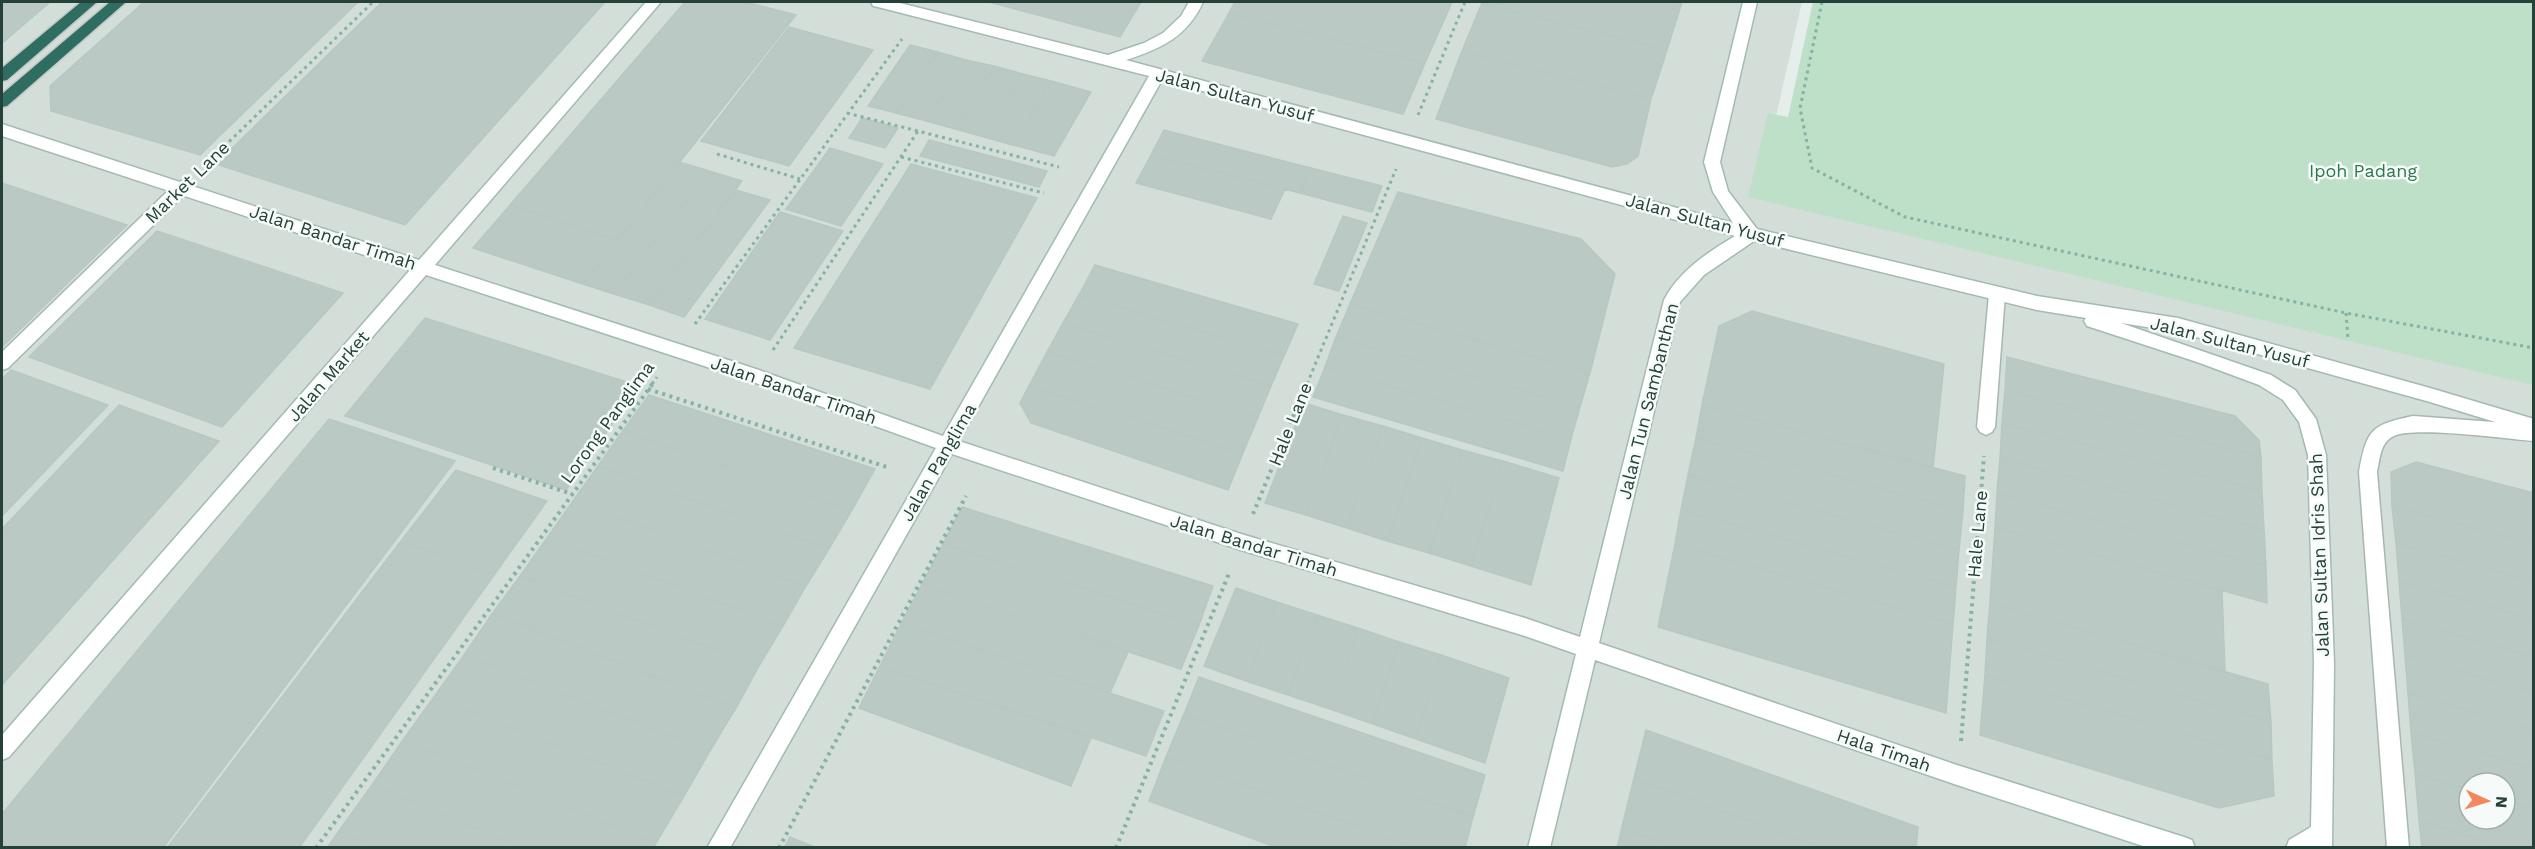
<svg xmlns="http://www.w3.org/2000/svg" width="2535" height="849" font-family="'Work Sans',sans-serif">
<rect width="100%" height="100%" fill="#e5eeea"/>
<path fill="#d3ded9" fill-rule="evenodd" d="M2 2H1802L1758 195 2533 380V847L2 848ZM2469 783H2505V819H2469Z"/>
<path fill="#bedfc8" d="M1813 2H2533V385L1748 197 1768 113 1788 117Z"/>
<path fill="#bac9c3" stroke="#b7c8c2" stroke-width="1.5" d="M2 2H50L2 43Z
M144 2H358L200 155 51 111 50 86Z
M382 2H605L405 225 216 164Z
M685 2H746L796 15 618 240 510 205Z
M989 2H1141L1120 37Z
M1235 2H1452L1425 63 1229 13Z
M1483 2H1682L1667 50 1482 3Z
M1482 3 1667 50 1651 99 1462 51Z
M1229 13 1425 63 1403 114 1202 61Z
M789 27 873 50 789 166 701 141Z
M910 45 938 52 896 113 868 106Z
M1462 51 1651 99 1638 156 1627 164 1612 167 1436 119Z
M938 52 966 60 926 121 896 113Z
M966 60 994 66 955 129 926 121Z
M994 66 1023 74 984 137 955 129Z
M1023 74 1051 81 1013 145 984 137Z
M1051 81 1091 92 1054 156 1013 145Z
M862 118 898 128 885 148 849 138Z
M1164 130 1311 168 1300 193 1151 155Z
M929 140 1047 171 1039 187 920 156Z
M830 148 883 164 841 226 786 209Z
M1151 155 1285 189 1271 219 1136 183Z
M679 162 709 171 614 294 583 284Z
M911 164 1037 198 930 389 794 348Z
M1311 168 1382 186 1372 212 1300 193Z
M709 171 742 181 649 305 614 294Z
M2 183 127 225 2 347Z
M736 190 770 200 684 317 649 305Z
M1398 192 1581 239 1615 274 1590 373 1350 304Z
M510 205 618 240 583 284 473 248Z
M780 212 843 231 770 340 705 319Z
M1343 216 1367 223 1339 291 1314 284Z
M157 231 343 293 222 427 29 357Z
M1095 265 1298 324 1284 356 1079 295Z
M1079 295 1284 356 1271 386 1063 323Z
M1350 304 1590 373 1580 407 1336 337Z
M1752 311 1944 364 1933 468 1702 405 1719 326Z
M425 318 639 386 566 490 345 416Z
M1063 323 1271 386 1258 417 1047 352Z
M1336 337 1580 407 1571 439 1325 367Z
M1047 352 1258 417 1243 453 1029 386Z
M2007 357 2235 416 2259 440 2261 457 2005 390Z
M1325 367 1571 439 1563 471 1313 397Z
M11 370 108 405 2 516V379Z
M1029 386 1243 453 1228 490 1031 423 1020 403Z
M2005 390 2261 457 2262 491 2002 423Z
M649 395 875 469 852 510 622 432Z
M1304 403 1343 415 1306 515 1265 503Z
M119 405 219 441 2 685V529Z
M1702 405 1965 476 1963 511 1696 438Z
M1343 415 1383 426 1347 528 1306 515Z
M329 419 455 461 163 848H2V814Z
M2002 423 2262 491 2264 530 2000 458Z
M1383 426 1422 438 1387 541 1347 528Z
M622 432 852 510 829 549 598 466Z
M1422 438 1462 450 1429 553 1387 541Z
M1696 438 1963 511 1959 550 1688 475Z
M1462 450 1503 461 1471 566 1429 553Z
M2000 458 2264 530 2266 566 1997 493Z
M1503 461 1559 478 1531 585 1471 566Z
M2416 462 2534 493V544L2392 506 2391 472Z
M598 466 829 549 806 586 573 501Z
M456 470 547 501 494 575 401 541Z
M1688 475 1959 550 1956 587 1681 510Z
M1997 493 2266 566 2267 603 1995 527Z
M573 501 806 586 783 626 547 538Z
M2392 506 2534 544V582L2396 543Z
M962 507 1213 586 1199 625 943 544Z
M1681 510 1956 587 1953 624 1675 544Z
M1995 527 2222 590 2225 672 1990 603Z
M547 538 783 626 759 666 520 576Z
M401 541 494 575 299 848H167Z
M2396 543 2534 582V619L2399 581Z
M943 544 1199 625 1181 669 922 584Z
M1675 544 1953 624 1946 713 1658 627Z
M520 576 759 666 736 708 492 614Z
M2399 581 2534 619V657L2402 619Z
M922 584 1128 652 1110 693 901 624Z
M1236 588 1277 602 1246 681 1204 666Z
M1277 602 1317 615 1288 695 1246 681Z
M1990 603 2268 684 2271 722 1987 638Z
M492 614 736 708 710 751 464 655Z
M1317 615 1358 628 1330 709 1288 695Z
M2402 619 2534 657V693L2405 655Z
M901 624 1164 711 1146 756 880 666Z
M1358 628 1399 642 1373 724 1330 709Z
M1987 638 2271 722 2272 760 1985 675Z
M1399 642 1441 655 1416 739 1373 724Z
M464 655 710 751 684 796 434 697Z
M1441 655 1509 678 1485 763 1416 739Z
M2405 655 2534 693V730L2408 693Z
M880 666 1091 738 1071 786 859 708Z
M1985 675 2272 760 2274 796 2219 808 1980 735Z
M1199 677 1485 775 1473 817 1184 714Z
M2408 693 2534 730V769L2411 732Z
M434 697 684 796 656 843 403 740Z
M1184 714 1473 817 1465 848H1416L1166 757Z
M1646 730 1918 827 1916 848H1822L1634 778Z
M2411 732 2534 769V809L2505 801V783H2469V790L2415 773Z
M403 740 656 843 654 848H523L372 785Z
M1166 757 1416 848H1278L1149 801Z
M2415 773 2469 790V819H2505V801L2534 809V848H2507L2419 820Z
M1634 778 1822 848H1676L1622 827Z
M372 785 523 848H378L339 831Z
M2419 820 2507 848H2422Z
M1622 827 1676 848H1617Z
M339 831 378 848H327Z
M790 837 817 848H784Z"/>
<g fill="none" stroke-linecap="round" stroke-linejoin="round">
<defs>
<path id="lane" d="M182 181 188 183 190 187 188 191 8 368 2 370V352L176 183Z
M1997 287 2003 289 2005 294 1995 427 1992 432 1986 435 1980 432 1977 427 1989 294 1991 289Z"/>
<path id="street" d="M2413 416 2534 425V441C2507 439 2414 426 2394 436 2380 442 2380 459 2377 472L2409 848H2387L2359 472C2367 430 2370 425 2413 416Z"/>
<path id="secondary" d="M646 2H661L435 265 756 369 943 436 1149 76 878 7 873 6 871 2H896L1108 55 1144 43 1163 33 1181 16 1189 2H1203C1188 36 1161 49 1126 60L1733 223 1713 192 1704 162 1743 2H1757L1720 162 1728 191 1757 229 2037 296 2178 318 2430 388 2534 419V434L2430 402 2178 332 2121 323 2271 375 2295 390 2316 419 2326 455 2334 663 2332 848H2286L2289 840 2311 827 2314 663 2308 455 2299 422 2283 400 2259 385 2197 362 2087 326 2084 321 2086 318 2037 310 1754 241 1704 275 1680 302 1599 643 1957 765 2184 837 2192 840 2195 848H2149L1957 785 1595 660 1550 848H1528L1576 654 1525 636 1241 550 952 454 730 848H707L936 448 753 382 426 275 9 757 2 760V735L410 270 2 136V124L419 260ZM1162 80 1735 236C1708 252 1679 271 1664 300L1580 637 1525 618 1241 534 959 441Z"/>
<path id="highway" d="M81 2H97L7 80 2 81V68Z
M110 2H126L7 106 2 107V94Z"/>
</defs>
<use href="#lane" stroke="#a7b7b2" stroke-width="3"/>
<use href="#street" stroke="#a7b7b2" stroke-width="3"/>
<use href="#secondary" stroke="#a3bab3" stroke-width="3"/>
<use href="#highway" stroke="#c2cac8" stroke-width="3"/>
<path stroke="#85b2a5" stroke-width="3" stroke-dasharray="3 4" stroke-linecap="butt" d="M1822 2 1800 108 1812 168 1905 217 2346 313 2534 348
M847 113 1059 167
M1418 115 1465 2
M717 154 800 179
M901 157 1044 193
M204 166 373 2
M2346 313 2348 339
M695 324 902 39
M773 350 918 131
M652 384 657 377
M1307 384 1396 169"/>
<path stroke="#85b2a5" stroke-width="4" stroke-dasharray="3 4.5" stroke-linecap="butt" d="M648 389 890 468
M493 468 572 494
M1253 514 1307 383
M1961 741 1984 456
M316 848 653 383
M779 848 966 496
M1116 848 1230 571"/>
<use href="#lane" fill="#fff" fill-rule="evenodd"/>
<use href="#street" fill="#fff" fill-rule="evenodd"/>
<use href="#secondary" fill="#fff" fill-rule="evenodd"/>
<use href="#highway" fill="#2f6d62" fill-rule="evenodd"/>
</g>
<g text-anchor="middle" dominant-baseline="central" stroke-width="5" stroke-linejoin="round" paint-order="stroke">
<g font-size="18" fill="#24413a" stroke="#f6faf8">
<text transform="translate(1235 95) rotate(15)">Jalan Sultan Yusuf</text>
<text transform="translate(187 182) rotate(-44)">Market Lane</text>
<text transform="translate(1705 220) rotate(15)">Jalan Sultan Yusuf</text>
<text transform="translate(333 237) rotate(18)">Jalan Bandar Timah</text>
<text transform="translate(2230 342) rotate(14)">Jalan Sultan Yusuf</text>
<text transform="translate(328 376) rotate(-49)">Jalan Market</text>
<text transform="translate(794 390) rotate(19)">Jalan Bandar Timah</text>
<text transform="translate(1648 401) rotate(-76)">Jalan Tun Sambanthan</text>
<text transform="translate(607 422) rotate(-54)">Lorong Panglima</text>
<text transform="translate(1290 424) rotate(-68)">Hale Lane</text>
<text transform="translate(938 462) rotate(-60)">Jalan Panglima</text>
<text transform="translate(1977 534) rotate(-85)">Hale Lane</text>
<text transform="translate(1254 545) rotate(17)">Jalan Bandar Timah</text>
<text transform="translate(2319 555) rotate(-92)">Jalan Sultan Idris Shah</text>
<text transform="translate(1884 750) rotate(19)">Hala Timah</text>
</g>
<g font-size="18" fill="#2d784c" stroke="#f6faf8">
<text x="2363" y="170">Ipoh Padang</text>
</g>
</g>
<rect width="2535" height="849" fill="none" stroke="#24413a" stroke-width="6"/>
<g transform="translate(2487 801) rotate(94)"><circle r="28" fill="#f6faf8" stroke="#a2b0ac" stroke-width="1.5"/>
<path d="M0-4.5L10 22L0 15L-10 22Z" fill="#f3885f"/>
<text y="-9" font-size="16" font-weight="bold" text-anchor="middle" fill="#24413a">N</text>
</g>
</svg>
